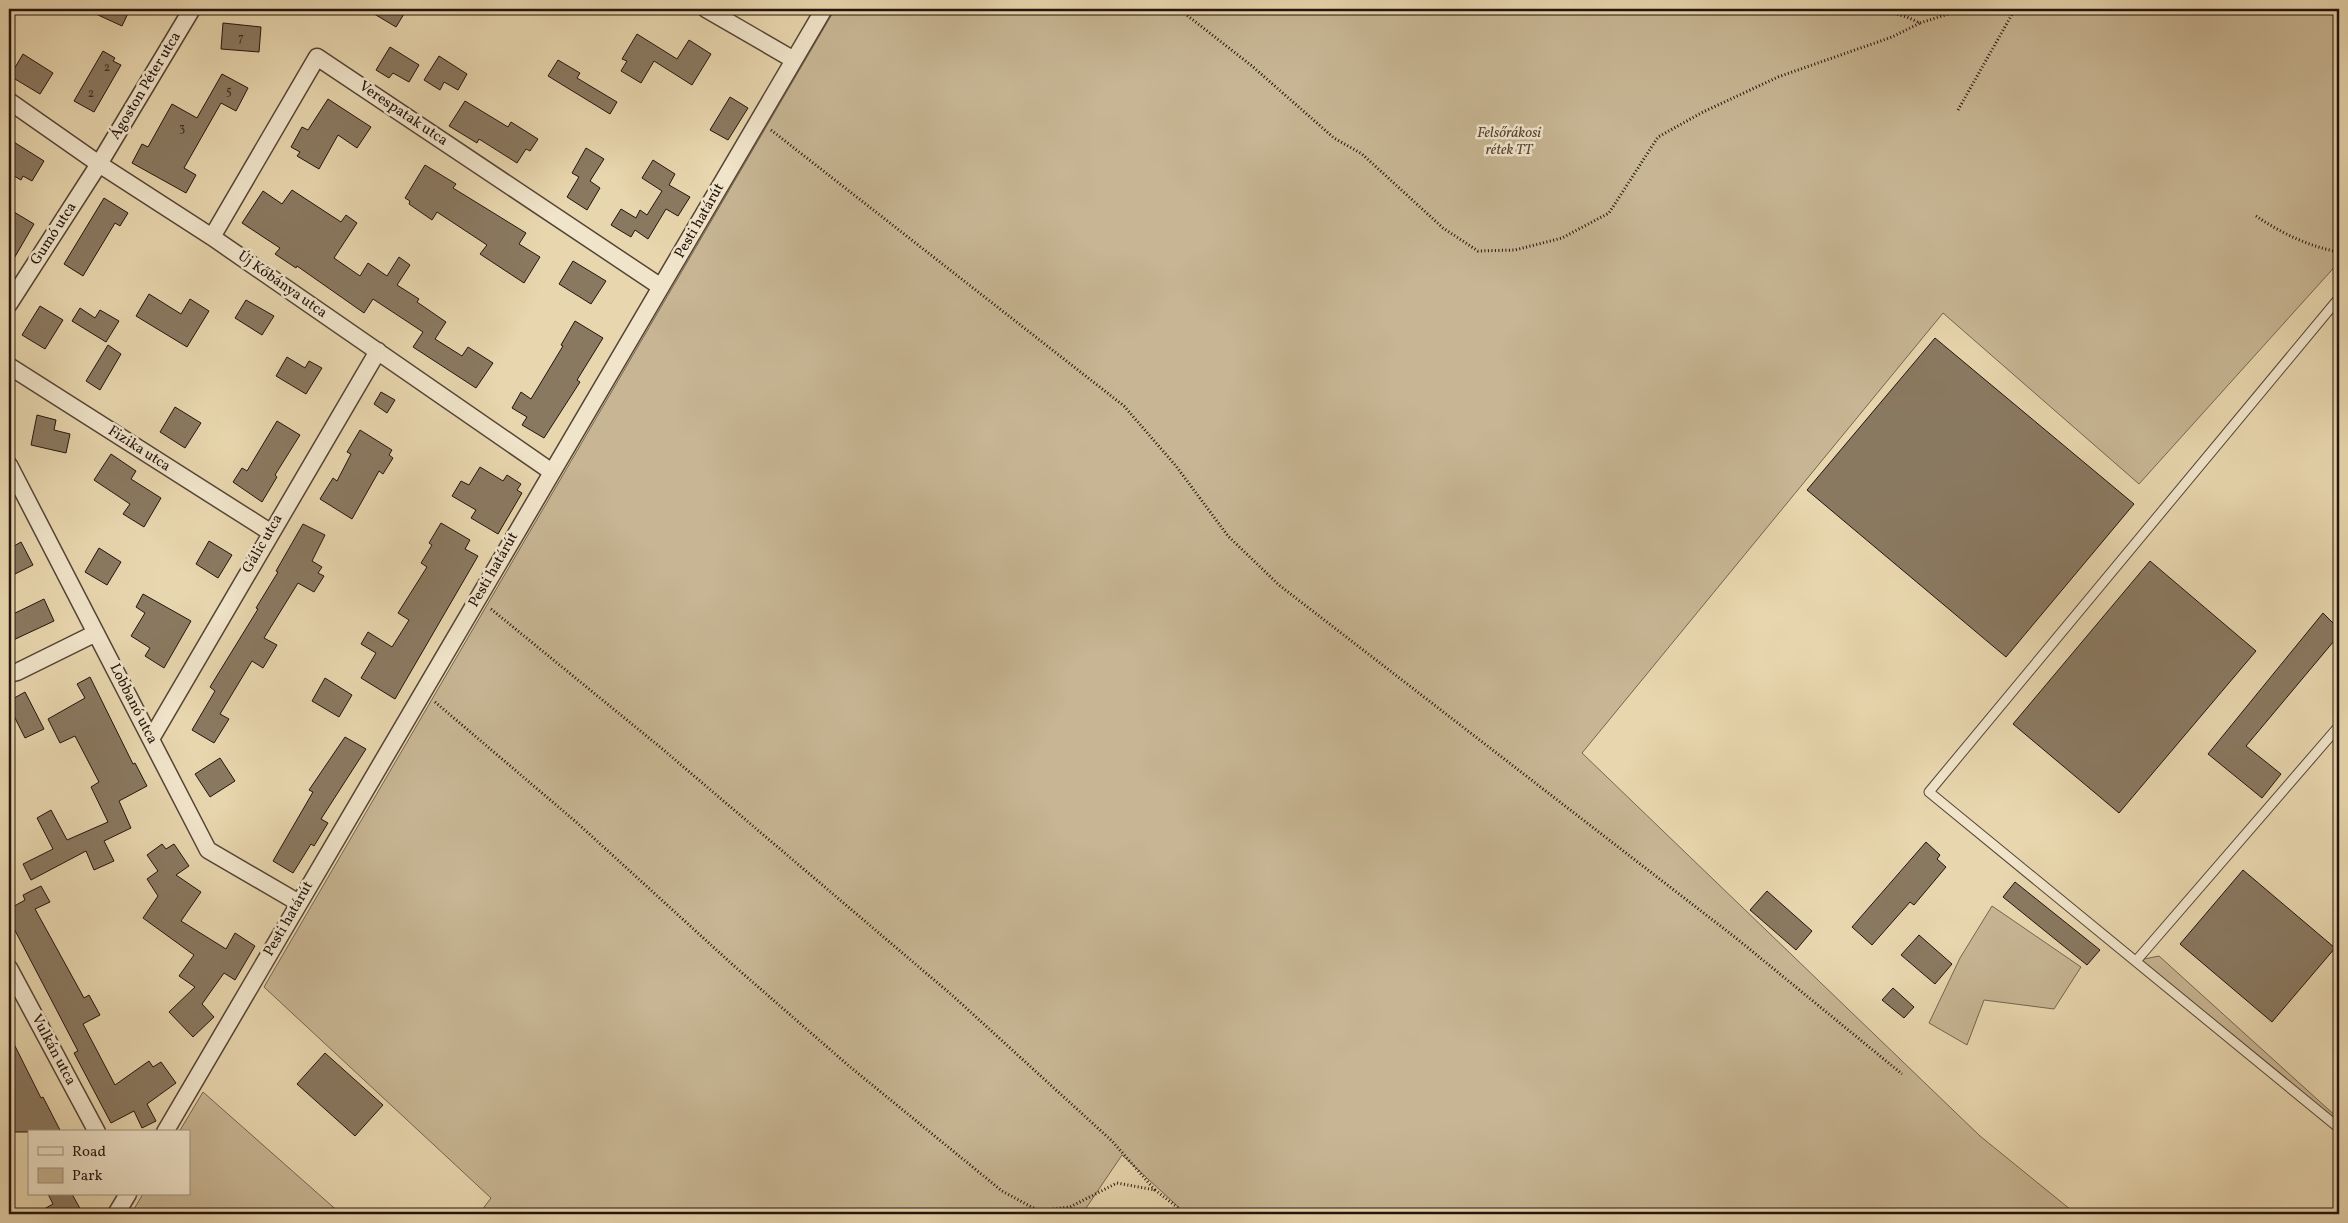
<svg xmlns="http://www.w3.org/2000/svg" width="2348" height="1223" font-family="Vollkorn,serif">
<rect width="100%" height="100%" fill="#e8d6ae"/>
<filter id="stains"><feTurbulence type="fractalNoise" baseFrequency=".004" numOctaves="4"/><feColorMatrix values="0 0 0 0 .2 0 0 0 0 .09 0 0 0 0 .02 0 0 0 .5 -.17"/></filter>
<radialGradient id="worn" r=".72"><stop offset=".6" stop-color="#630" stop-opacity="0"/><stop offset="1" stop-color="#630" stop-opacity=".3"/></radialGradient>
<path fill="#c7b593" stroke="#766450" d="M835 9H2339V262L2139 484 1943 313 1582 753 1980 1136 2076 1214H1186L1122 1155 1082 1214H479L491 1198 264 987Z
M1992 906 2081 967 2054 1009 1984 1000 1967 1045 1929 1023 1960 958Z
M2159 956 2339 1119V1133L2139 960Z
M203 1092 341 1214H131L143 1194H189V1132H179Z"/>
<path fill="#8a7961" stroke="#24140d" d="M85 9H130L122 26Z
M366 9H407L396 27Z
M223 23 261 27 259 52 221 49Z
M637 34 677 59 689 40 711 54 692 85 654 61 641 83 621 71 627 61 622 59Z
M390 47 419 65 409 82 393 73 389 78 376 70Z
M103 51 115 58 113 61 121 65 94 112 74 101Z
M23 54 53 73 40 94 10 76Z
M439 56 467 74 458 90 444 82 440 90 424 80Z
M558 60 580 73 577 78 617 102 610 114 548 76Z
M222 74 248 88 236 111 221 103 184 168 196 175 186 193 132 163 142 144 148 147 172 104 197 118Z
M730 97 748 108 728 140 710 130Z
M328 99 371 127 357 148 338 135 319 169 297 156 300 152 291 147 302 127 308 130Z
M465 101 508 127 511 122 538 139 530 151 526 149 517 163 479 139 477 143 449 126Z
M9 139 44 161 32 181 23 176 21 180 9 173 14 162 9 159Z
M586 148 604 159 590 181 600 188 587 210 567 197 579 177 572 173Z
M653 160 675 174 669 185 690 197 678 216 666 209 648 239 635 230 631 237 611 225 621 209 636 218 640 210 647 215 662 191 642 178Z
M425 165 456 184 453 188 526 233 519 244 540 257 524 283 480 254 487 245 437 212 432 220 409 204 410 201 405 198Z
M292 190 341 222 346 215 357 223 334 258 360 276 368 263 387 276 399 257 410 265 397 285 419 299 417 302 446 322 435 339 462 356 468 347 493 363 476 388 413 347 423 332 373 299 364 313 297 266 296 268 275 254 280 248 242 223 263 191 282 204Z
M104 198 128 213 120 226 115 223 83 276 64 264Z
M9 209 34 224 9 267Z
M573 261 606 281 591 304 559 284Z
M149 294 181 314 190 299 209 311 187 347 136 316Z
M246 300 274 316 262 335 235 318Z
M40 306 63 320 45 349 22 335Z
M80 308 95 318 100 310 119 321 106 342 72 321Z
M575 321 603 338 577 380 580 382 544 438 522 425 527 417 512 408 521 392 531 399 563 346 561 345Z
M1935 338 2134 504 2006 657 1807 490Z
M108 345 121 354 100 390 86 381Z
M287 357 305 368 309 361 322 368 306 394 276 376Z
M381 392 395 400 387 413 374 404Z
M175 407 201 423 185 448 160 432Z
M37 415 56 420 54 430 70 434 66 453 31 445Z
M277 421 300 435 275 475 277 477 262 502 233 482 242 468 247 471Z
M360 430 392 450 389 455 393 458 383 474 379 471 352 519 320 499 333 478 337 481 351 454 347 452Z
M111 454 136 471 131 479 161 498 144 527 123 514 130 504 94 480Z
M480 467 503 481 507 475 521 484 517 490 522 493 498 534 471 518 476 510 452 496 461 481 469 485Z
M441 523 470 540 465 549 478 556 395 699 361 678 376 653 361 644 368 632 392 647 409 620 398 613 427 567 421 563 432 545 429 543Z
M303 524 325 535 312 561 322 567 318 573 324 576 314 592 298 583 264 638 277 645 263 668 252 661 220 714 229 719 214 743 192 730 215 691 210 687 258 609 256 608 278 572 276 571Z
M209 541 232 555 218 578 196 564Z
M21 542 33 565 9 577V549Z
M99 548 121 562 107 585 85 572Z
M2150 561 2256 651 2119 813 2013 724Z
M143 594 191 621 164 668 145 656 150 648 131 636 145 613 136 607Z
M44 599 54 621 9 642V616Z
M2323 613 2339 629V635L2246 746 2281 774 2262 798 2208 754Z
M90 677 133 764 135 763 147 786 119 801 131 828 104 841 114 861 94 870 86 851 31 880 23 864 53 849 37 818 51 810 67 840 108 822 91 787 99 782 75 736 60 743 48 719 85 698 77 684Z
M325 678 352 695 339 717 312 701Z
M25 692 44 729 25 738 9 706V701Z
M345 737 366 749 321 819 328 823 314 846 311 844 293 873 273 861 313 792 309 790Z
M220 758 235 781 210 797 195 774Z
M1926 842 1940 855 1937 859 1946 867 1914 905 1910 902 1872 945 1852 927Z
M162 844 166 849 174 844 189 866 176 875 201 892 181 921 226 949 235 933 255 946 235 980 224 973 202 1004 214 1017 193 1037 169 1012 195 987 179 976 194 955 143 918 158 896 147 879 158 871 147 855Z
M2243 870 2335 948 2272 1022 2180 944Z
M2015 882 2100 950 2087 965 2003 897Z
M41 886 50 902 35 909 84 998 89 995 100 1015 83 1024 115 1085 149 1061 153 1067 161 1062 176 1083 147 1104 156 1121 142 1128 134 1111 111 1123 74 1053 78 1051 9 919V909L25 900 23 895Z
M1767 891 1812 931 1796 950 1750 910Z
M1919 935 1952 964 1935 984 1901 955Z
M1893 988 1914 1007 1904 1018 1882 1000Z
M9 1034 41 1098 43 1097 61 1132H13L9 1123Z
M325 1053 383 1105 355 1136 297 1084Z
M48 1194H72L83 1214H35L53 1204Z"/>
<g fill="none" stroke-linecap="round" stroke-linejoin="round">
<defs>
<path id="service" d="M2339 298 1929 792 2339 1128
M2136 961 2339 726"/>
<path id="minor" d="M706 9 794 60
M9 101 99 164 212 237 552 472
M212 237 317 57 661 287
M9 304 99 164 192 9
M9 366 270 532
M9 465 208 850 299 903
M9 674 17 672 96 633
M151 739 378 351
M9 968 97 1132
M165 1132 824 9
M116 1214 128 1194"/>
</defs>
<use href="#service" stroke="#554435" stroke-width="11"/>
<use href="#minor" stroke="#554435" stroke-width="19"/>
<path stroke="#24140d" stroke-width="3" stroke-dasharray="1 2.5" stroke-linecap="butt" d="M1179 9 1252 66 1334 138 1362 154 1443 228 1478 251 1515 250 1562 238 1609 213 1658 137 1703 112 1778 77 1892 37 1920 23
M1877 9 1907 17 1920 23 1964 9 2012 14
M1958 110 2015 9
M771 130 1124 406 1176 466 1228 536 1279 585 1736 938 1902 1074
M2256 216C2281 233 2310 247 2339 252
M491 609 660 747 953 996 1112 1141 1155 1190
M435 702 575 821 733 965 849 1066 1002 1191 1039 1211 1070 1207 1117 1183 1155 1190 1186 1214
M1069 1214 1070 1207"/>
<use href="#service" stroke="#f0e4ca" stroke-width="9"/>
<use href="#minor" stroke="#f0e4ca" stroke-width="16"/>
</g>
<g text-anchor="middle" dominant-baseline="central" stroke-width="5" stroke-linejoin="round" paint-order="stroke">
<g font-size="12" fill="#3e2d22">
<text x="241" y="38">7</text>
<text x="107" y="68">2</text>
<text x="229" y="92">5</text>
<text x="91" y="94">2</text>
<text x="182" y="129">3</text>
</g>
<g font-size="15" fill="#24140d" stroke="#f0e4ca">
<text transform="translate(146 86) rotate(-59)">Ágoston Péter utca</text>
<text transform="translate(403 114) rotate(34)">Verespatak utca</text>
<text transform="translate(700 221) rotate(-60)">Pesti határút</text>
<text transform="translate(54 234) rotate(-57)">Gumó utca</text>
<text transform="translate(282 285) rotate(35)">Új Kőbánya utca</text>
<text transform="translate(139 449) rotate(33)">Fizika utca</text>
<text transform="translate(263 544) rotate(-60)">Gálic utca</text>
<text transform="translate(494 570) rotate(-60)">Pesti határút</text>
<text transform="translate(133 704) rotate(63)">Lobbanó utca</text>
<text transform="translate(289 919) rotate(-60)">Pesti határút</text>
<text transform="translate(53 1050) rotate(62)">Vulkán utca</text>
</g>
<g font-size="15" font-style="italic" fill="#554435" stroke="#f0e4ca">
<text x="1509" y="133">Felsőrákosi<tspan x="1509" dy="17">rétek TT</tspan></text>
</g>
</g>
<rect width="2348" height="1223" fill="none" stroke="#e8d6ae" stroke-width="30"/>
<rect x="10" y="10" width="2328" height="1203" fill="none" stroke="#24140d" stroke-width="2.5"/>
<rect x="15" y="15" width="2318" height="1193" fill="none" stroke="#24140d"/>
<rect x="28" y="1130" width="162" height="65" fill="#f0e4ca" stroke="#9e917e"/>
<rect x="38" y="1147" width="25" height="8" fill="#f0e4ca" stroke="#9e917e"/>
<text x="72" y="1156" font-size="15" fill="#24140d">Road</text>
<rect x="38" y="1168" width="25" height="15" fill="#c7b593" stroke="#9e917e"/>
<text x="72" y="1180" font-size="15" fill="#24140d">Park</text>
<rect width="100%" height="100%" filter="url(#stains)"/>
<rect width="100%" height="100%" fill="url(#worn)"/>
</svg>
